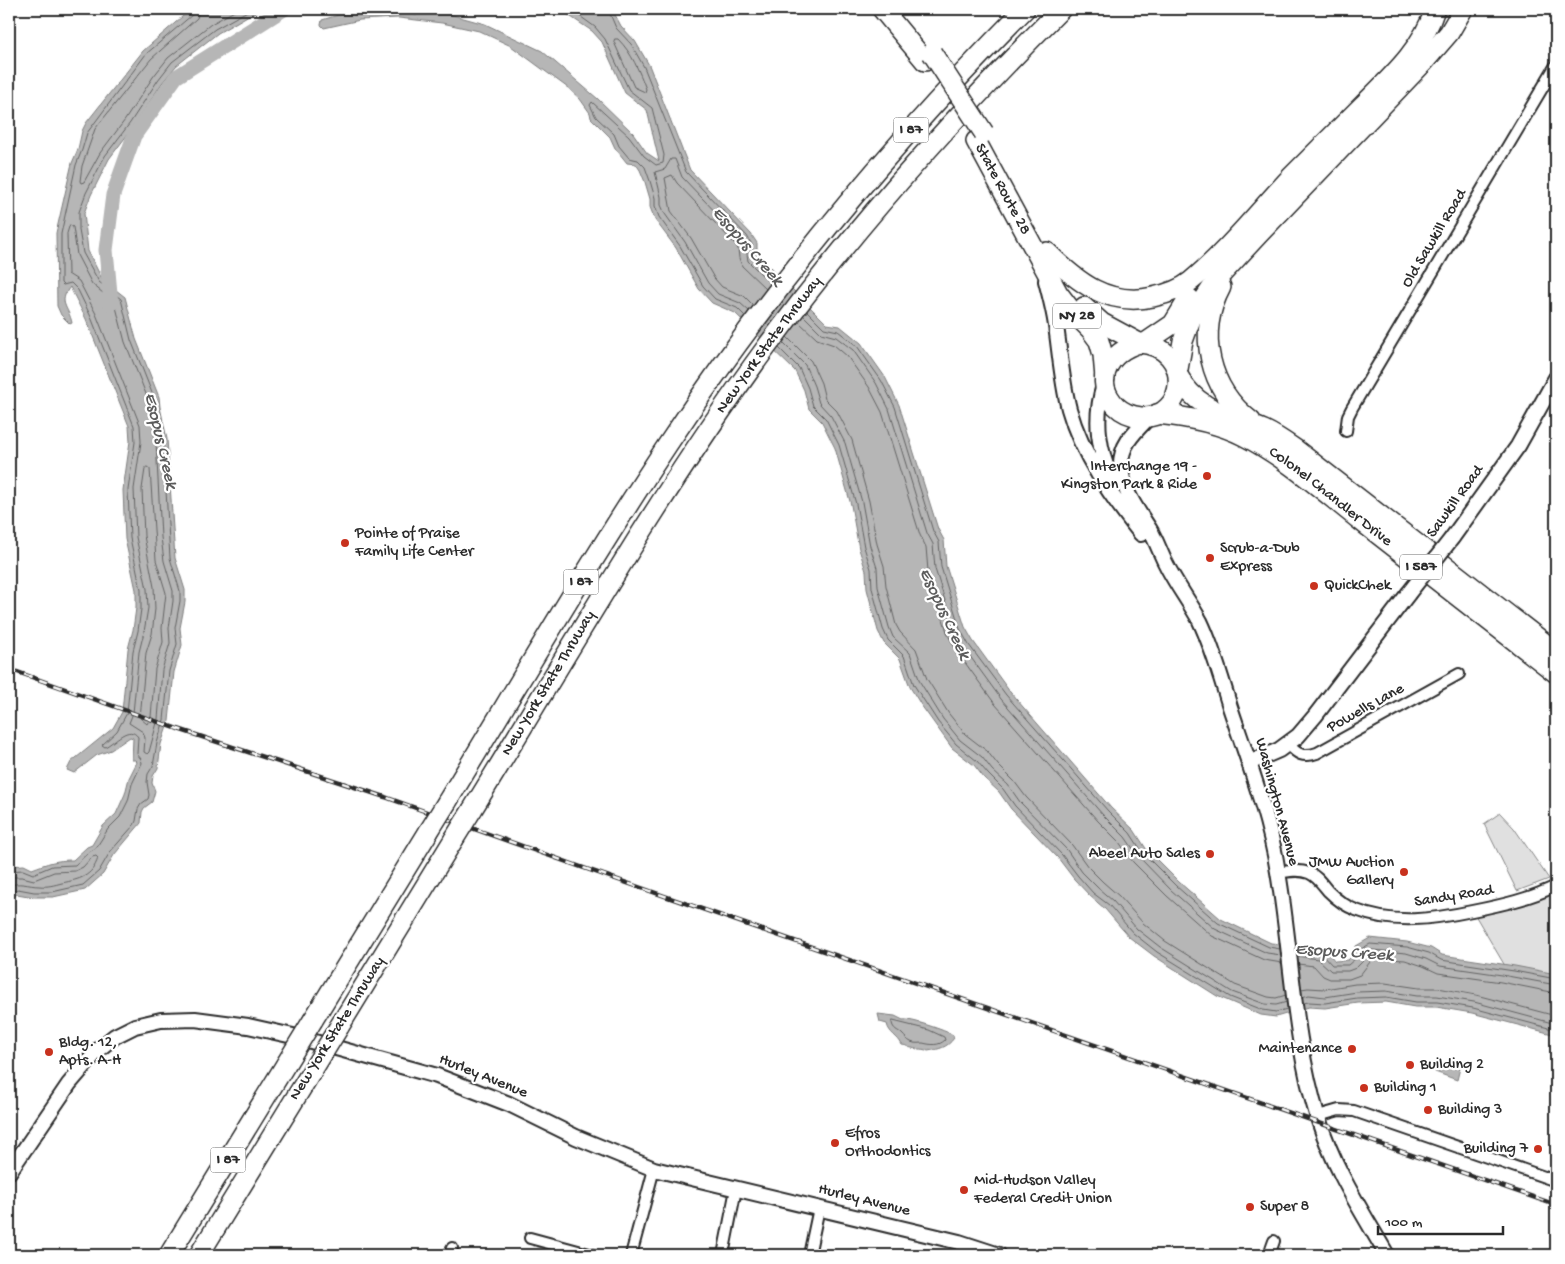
<svg xmlns="http://www.w3.org/2000/svg" width="1565" height="1264" font-family="'Gochi Hand',sans-serif">
<rect width="100%" height="100%" fill="#fff"/>
<filter id="ink" filterUnits="userSpaceOnUse"><feTurbulence type="fractalNoise" baseFrequency=".02" numOctaves="2"/><feDisplacementMap in="SourceGraphic" scale="10" xChannelSelector="R" yChannelSelector="G"/><feConvolveMatrix kernelMatrix="1 2 1 2 8 2 1 2 1" color-interpolation-filters="sRGB"/></filter>
<g filter="url(#ink)">
<path fill="#e0e0e0" stroke="#868686" d="M1500 813 1514 828 1549 879 1517 891 1484 824Z
M1552 894 1556 903V1000L1521 993 1475 915 1515 906Z"/>
<path fill="#b6b6b6" stroke="#7e7e7e" d="M191 9H264L249 15 218 33 176 66 162 83 134 126 109 159 91 195 84 213 88 251 102 279 125 297 136 339 159 397 160 407 167 439 175 558 185 590V602L180 628 182 645 174 672 169 721 161 744 158 768 153 776 152 783 155 791 152 802 144 808 142 812 141 823 114 855 103 874 85 890 53 897H34L17 894 9 899V866L24 865 32 869C48 863 56 860 73 860L87 847 92 845 103 826 116 814 125 794 129 778 137 762 135 760H132L133 738 130 737 111 750 97 755 74 773 67 770 71 762 113 728 122 712 128 649 133 630 136 608V590L125 539 123 490 130 441 129 426 86 319 70 287C57 303 69 307 72 323L70 324 61 315 57 306 56 233 72 163 78 149 82 131 86 123 143 51Z
M373 9H406L449 14 485 24 542 51 598 99 633 133 647 153 659 161 647 110 625 93 602 42 592 31 559 9H612L621 26 635 41 649 65 690 170 751 234 757 243V254L827 324 840 326 861 343 885 377 899 405 938 529 944 540 946 566 965 627 973 641 1010 692 1111 808 1134 830 1147 850 1179 882 1221 919 1271 943 1324 948 1335 961 1348 960 1353 955 1356 946 1370 938 1407 942 1431 948 1442 955 1515 966 1556 974V1035L1472 1013 1436 1007H1415L1386 1002 1358 1003 1325 1008 1309 1007 1276 1017 1261 1015 1217 996 1154 956 1129 937 1105 909 1090 896 1074 879 1058 858 1011 809 999 792 984 778 974 765 952 748 921 705 910 687 900 659 884 643 878 631 867 589 866 571 859 549 851 505 835 448 822 422 809 409 804 390 795 371 735 313 712 303 699 289 676 248 655 220 650 207V199L645 182 640 170 636 164 627 163 615 148 610 137 591 118 590 113 580 99 568 88 511 46 479 31 442 23 399 18 360 20 324 28 321 25 322 20 338 15Z
M878 1014 895 1016 903 1020C909 1018 947 1031 953 1035L954 1038C947 1048 939 1049 928 1051 922 1048 919 1050 912 1048 908 1048 907 1045 902 1045 898 1036 889 1034 887 1024L880 1022Z
M1437 1063 1461 1064 1457 1080 1435 1072Z"/>
<g fill="none" stroke-linecap="round" stroke-linejoin="round">
<path stroke="#636363" stroke-width="1" d="M200 9 197 18 151 59 95 129 82 166 80 181 81 183 84 182 100 153 125 120 153 77 168 58 211 24 238 9
M365 9V13L367 15 399 13 417 15 419 13V9
M570 9 595 27 605 39 629 90 652 108 664 155 663 163 656 165 644 156 629 136 592 102 590 105 596 117 614 134 619 146 629 158 638 160 645 167 650 181 655 198V206L659 217 680 246 703 286 715 299 737 308 745 316
M608 9 616 28 631 44 644 67 686 172 747 236 752 245 753 257 774 278
M615 39H618C632 53 639 71 646 89L645 92 634 87 614 42Z
M70 225 73 227 77 255 92 284 115 303 125 342 148 399 156 441 161 537 164 561 173 591V601L169 628 170 643 162 670 158 719 149 752 147 754 144 752 145 738 143 732 129 723 133 713 139 652 144 632 148 608 147 589 136 537 134 489 141 442 140 425 96 314 79 281 68 274 67 234Z
M753 305 744 296 722 287 714 278 691 238 671 211 665 178 672 175 677 183 736 245 738 249 739 258 742 266 766 289
M749 311 740 303 718 294 708 283 685 242 665 214 661 205V197L655 172 665 169 671 159H675L682 177 742 240 746 247 748 261 770 283
M807 311 824 328 838 331 857 346 881 380 895 407 933 531 939 542 941 567 960 629 969 645 1006 695 1108 811 1130 833 1143 853 1176 886 1218 923 1269 947 1280 949
M804 316 821 333 836 337 853 350 876 383 889 409 927 533 933 544 935 569 955 632 964 648 1001 699 1103 815 1125 837 1139 857 1171 890 1215 929 1267 953 1281 955
M799 322 817 339 834 345 847 356 869 387 882 412 920 535 926 547 928 571 948 635 958 653 995 704 1098 821 1119 842 1133 862 1167 896 1212 936 1264 960 1282 963
M787 337 811 361 821 383 825 399 837 411 852 440 869 501 877 544 884 566 886 586 896 625 900 632 916 649 927 679 949 714 965 734 987 751 998 765 1014 781 1026 797 1072 845 1088 867 1103 882 1119 896 1143 923 1165 941 1235 985 1268 997 1276 998 1286 995
M783 343 805 365 814 386 819 403 831 416 845 443 862 502 870 546 877 568 878 587 889 627 893 637 910 653 920 682 943 719 960 740 982 757 992 770 1008 785 1020 802 1067 850 1082 872 1098 888 1113 901 1137 929 1160 947 1232 992 1265 1004 1276 1005 1287 1002
M779 348 799 368 808 388 813 406 826 419 839 445 856 504 864 547 871 569 872 588 883 629 888 640 904 656 914 685 938 722 956 744 977 761 988 774 1003 789 1015 806 1062 855 1078 876 1093 893 1109 905 1133 933 1157 952 1230 997 1263 1010 1276 1012 1287 1009
M147 467 150 469 156 560 166 593 162 628 163 642 155 669 151 717 147 724 140 718 146 653 152 634 155 609 154 587 144 536 142 489 145 469Z
M9 871 23 870 33 874 52 866 75 865 89 852 96 848 108 829 120 817 128 801 132 784 142 763 141 759 137 754 138 737C129 724 115 742 105 747L102 745 117 731 127 713 133 651 138 631 141 609V590L130 538 128 490 135 442 134 426 91 317 78 290 71 283 63 285 61 283V234L76 165 82 150 87 133 146 54 192 15 194 9
M9 877H22L34 880 54 872 75 871 83 867 92 857 96 856 98 858C92 877 80 879 62 883 54 885 48 887 39 886 29 886 18 881 9 886
M9 893 18 889 34 892H52L83 885 99 871 110 852 134 825 136 821 138 809 141 804 148 799 149 795 147 782 148 774 153 766 157 743 164 720 169 671 177 644 175 628 180 601V591L170 558 163 440 155 408 154 398 131 340 121 299 99 282 83 253 79 230V212L86 193 105 156 130 123 158 80 172 62 215 29 251 9
M1297 950 1321 953 1332 965H1348L1356 958 1361 949 1370 944 1407 947 1429 953 1441 960 1514 971 1556 979
M1297 956 1318 959 1331 971H1348L1356 968 1362 962 1366 954 1372 950 1406 953 1426 959 1440 966 1502 975 1556 985
M1298 964 1314 966 1323 976 1330 979H1349L1360 975 1373 958 1405 960 1423 966 1438 973 1501 982 1556 993
M1301 989 1308 988 1325 989 1355 984 1385 983 1419 988H1438L1476 995 1556 1016
M1302 997 1309 995 1325 997 1357 992 1386 991 1417 996H1437L1474 1002 1556 1024
M1303 1003 1309 1002 1325 1003 1357 998 1386 997 1416 1002H1437L1473 1008 1556 1030
M893 1021 929 1030 944 1037 945 1040C939 1046 931 1045 923 1043 919 1043 915 1044 911 1042 907 1040 906 1038 902 1034 898 1030 893 1030 892 1023Z"/>
<path stroke="#b6b6b6" stroke-width="15" d="M111 304 106 250 113 195 134 136 176 77 284 9"/>
<defs>
<path id="street" d="M1346 431 1348 416 1352 408 1556 65
M1288 744C1297 754 1303 758 1317 753L1459 674
M1278 873C1288 871 1299 869 1309 873 1317 876 1322 884 1328 891 1336 899 1345 906 1356 910 1394 925 1434 919 1472 911 1502 905 1529 899 1556 886
M1318 1116 1339 1110 1354 1111 1556 1181
M530 1238 593 1255
M450 1255 452 1248
M631 1255 654 1169
M723 1255 736 1189
M809 1255 819 1208
M1269 1255 1274 1241"/>
<path id="secondary" d="M1046 281C1050 296 1054 311 1056 326 1060 354 1062 382 1069 409 1082 456 1112 497 1141 534
M1104 385C1093 420 1099 451 1113 484
M1150 416C1137 430 1121 443 1121 464 1121 490 1137 509 1150 530 1156 540 1160 552 1165 562 1175 583 1189 601 1200 621 1213 648 1221 678 1230 707 1248 761 1269 815 1278 872 1292 954 1293 1038 1318 1118 1335 1171 1360 1208 1387 1255
M1452 538 1518 446 1556 378
M1249 763 1279 750 1298 736 1315 716 1408 594
M9 1172 69 1084 99 1049 115 1036 135 1026 161 1020 195 1019 248 1026 293 1036 437 1076 509 1104 576 1137 654 1169 959 1242 999 1255"/>
<g id="highway">
<path d="M882 9 925 61"/>
<path id="s1" d="M976 141 1058 293 1071 310 1090 329 1099 341 1103 355 1105 378"/>
<path d="M1047 252C1077 282 1108 307 1153 297 1167 294 1180 290 1191 281 1228 250 1258 212 1291 177 1315 153 1339 129 1363 105 1391 77 1423 48 1435 9"/>
<path d="M1221 287C1196 334 1209 389 1251 421"/>
<path d="M1084 307 1102 323 1139 343"/>
<path d="M1139 343C1195 347 1187 420 1141 417 1132 416 1123 413 1116 406 1091 380 1110 352 1139 343Z"/>
<path d="M1145 343 1173 324 1189 298"/>
<path d="M1178 369 1183 341 1191 319 1219 277 1258 235 1423 63 1449 33 1463 9"/>
<path d="M1179 377C1197 411 1232 416 1264 430 1275 435 1285 442 1295 449L1556 652"/>
<path id="s2" d="M1157 414C1187 417 1217 422 1244 436 1287 458 1324 492 1361 521 1426 572 1491 623 1556 673"/>
<path d="M447 802C520 682 590 561 668 444 772 287 893 142 1025 9"/>
<path id="s3" d="M472 810C568 654 659 493 768 345 857 225 956 114 1061 9"/>
<path d="M313 1020 429 831"/>
<path d="M339 1027 454 839"/>
<path d="M169 1255 286 1064"/>
<path d="M199 1255 312 1071"/>
</g>
</defs>
<use href="#street" stroke="#2b2b2b" stroke-width="14"/>
<use href="#secondary" stroke="#2b2b2b" stroke-width="18"/>
<use href="#highway" stroke="#2b2b2b" stroke-width="22"/>
<use href="#street" stroke="#fff" stroke-width="10"/>
<use href="#secondary" stroke="#fff" stroke-width="14"/>
<use href="#highway" stroke="#fff" stroke-width="19"/>
<defs>
<path id="rail" d="M9 669 178 729 385 797 581 867 1556 1205"/>
</defs>
<use href="#rail" stroke="#2b2b2b" stroke-width="4.5"/>
<use href="#rail" stroke="#fff" stroke-width="2.5" stroke-dasharray="8" stroke-linecap="butt"/>
<defs>
<path id="secondary-bridge" d="M1408 594 1452 538"/>
<path id="highway-bridge" d="M932 53 984 133
M429 831 447 802
M454 839 472 810
M286 1064 313 1020
M312 1071 339 1027"/>
</defs>
<use href="#secondary-bridge" stroke="#2b2b2b" stroke-width="18" stroke-linecap="butt"/>
<use href="#highway-bridge" stroke="#2b2b2b" stroke-width="22" stroke-linecap="butt"/>
<use href="#secondary-bridge" stroke="#fff" stroke-width="14"/>
<use href="#highway-bridge" stroke="#fff" stroke-width="19"/>
</g>
</g>
<g fill="#c8321e" stroke="#fff" stroke-width="2">
<circle cx="1207" cy="476" r="5"/>
<circle cx="345" cy="543" r="5"/>
<circle cx="1210" cy="558" r="5"/>
<circle cx="1314" cy="586" r="5"/>
<circle cx="1210" cy="854" r="5"/>
<circle cx="1404" cy="872" r="5"/>
<circle cx="1352" cy="1049" r="5"/>
<circle cx="49" cy="1052" r="5"/>
<circle cx="1410" cy="1065" r="5"/>
<circle cx="1364" cy="1088" r="5"/>
<circle cx="1428" cy="1110" r="5"/>
<circle cx="835" cy="1143" r="5"/>
<circle cx="1538" cy="1149" r="5"/>
<circle cx="964" cy="1190" r="5"/>
<circle cx="1250" cy="1207" r="5"/>
</g>
<g text-anchor="middle" dominant-baseline="central" stroke-width="4.5" stroke-linejoin="round" paint-order="stroke">
<g fill="#fff" stroke="#6b6b6b" stroke-width="1">
<rect x="893.5" y="117.5" width="35" height="25" rx="4"/>
<rect x="1053" y="303.5" width="48" height="25" rx="4"/>
<rect x="1400" y="554.5" width="42" height="25" rx="4"/>
<rect x="563.5" y="569.5" width="35" height="25" rx="4"/>
<rect x="210.5" y="1147.5" width="35" height="25" rx="4"/>
</g>
<g font-size="15" font-weight="bold" fill="#2b2b2b">
<text x="911" y="130">I 87</text>
<text x="1077" y="316">NY 28</text>
<text x="1421" y="567">I 587</text>
<text x="581" y="582">I 87</text>
<text x="228" y="1160">I 87</text>
</g>
<g font-size="16" fill="#2b2b2b" stroke="#fff">
<text stroke="none"><textPath href="#s1" startOffset="55">State Route 28</textPath></text>
<text transform="translate(1435 239) rotate(-59)">Old Sawkill Road</text>
<text stroke="none"><textPath href="#s3" startOffset="552">New York State Thruway</textPath></text>
<text stroke="none"><textPath href="#s2" startOffset="196">Colonel Chandler Drive</textPath></text>
<text transform="translate(1456 502) rotate(-54)">Sawkill Road</text>
<text stroke="none"><textPath href="#s3" startOffset="148">New York State Thruway</textPath></text>
<text transform="translate(1366 709) rotate(-29)">Powells Lane</text>
<text transform="translate(1276 802) rotate(75)">Washington Avenue</text>
<text transform="translate(1454 897) rotate(-9)">Sandy Road</text>
<text transform="translate(338 1029) rotate(-58)">New York State Thruway</text>
<text transform="translate(483 1077) rotate(22)">Hurley Avenue</text>
<text transform="translate(864 1201) rotate(14)">Hurley Avenue</text>
</g>
<g font-size="16" fill="#2b2b2b" stroke="#fff" text-anchor="start">
<text x="1197" y="467" text-anchor="end">Interchange 19 -<tspan x="1197" dy="18">Kingston Park &amp; Ride</tspan></text>
<text x="355" y="534">Pointe of Praise<tspan x="355" dy="18">Family Life Center</tspan></text>
<text x="1220" y="549">Scrub-a-Dub<tspan x="1220" dy="18">Express</tspan></text>
<text x="1324" y="586">QuickChek</text>
<text x="1200" y="854" text-anchor="end">Abeel Auto Sales</text>
<text x="1394" y="863" text-anchor="end">JMW Auction<tspan x="1394" dy="18">Gallery</tspan></text>
<text x="59" y="1043">Bldg. 12,<tspan x="59" dy="18">Apts. A-H</tspan></text>
<text x="1342" y="1049" text-anchor="end">Maintenance</text>
<text x="1420" y="1065">Building 2</text>
<text x="1374" y="1088">Building 1</text>
<text x="1438" y="1110">Building 3</text>
<text x="845" y="1134">Efros<tspan x="845" dy="18">Orthodontics</tspan></text>
<text x="1528" y="1149" text-anchor="end">Building 7</text>
<text x="974" y="1181">Mid-Hudson Valley<tspan x="974" dy="18">Federal Credit Union</tspan></text>
<text x="1260" y="1207">Super 8</text>
</g>
<g font-size="18" font-style="italic" fill="#5c5c5c" stroke="#fff">
<text transform="translate(747 247) rotate(49)">Esopus Creek</text>
<text transform="translate(160 441) rotate(77)">Esopus Creek</text>
<text transform="translate(944 614) rotate(65)">Esopus Creek</text>
<text transform="translate(1344 953) rotate(4)">Esopus Creek</text>
</g>
</g>
<rect width="1565" height="1264" fill="none" stroke="#fff" stroke-width="30"/>
<rect x="15" y="15" width="1535" height="1234" fill="none" stroke="#2b2b2b" stroke-width="2" filter="url(#ink)"/>
<path d="M1378 1226v8h125v-8" fill="none" stroke="#2b2b2b" stroke-width="2.5"/>
<text x="1385" y="1226" font-size="15" fill="#2b2b2b" stroke="#ffffff" stroke-width="4" paint-order="stroke">100 m</text>
</svg>
